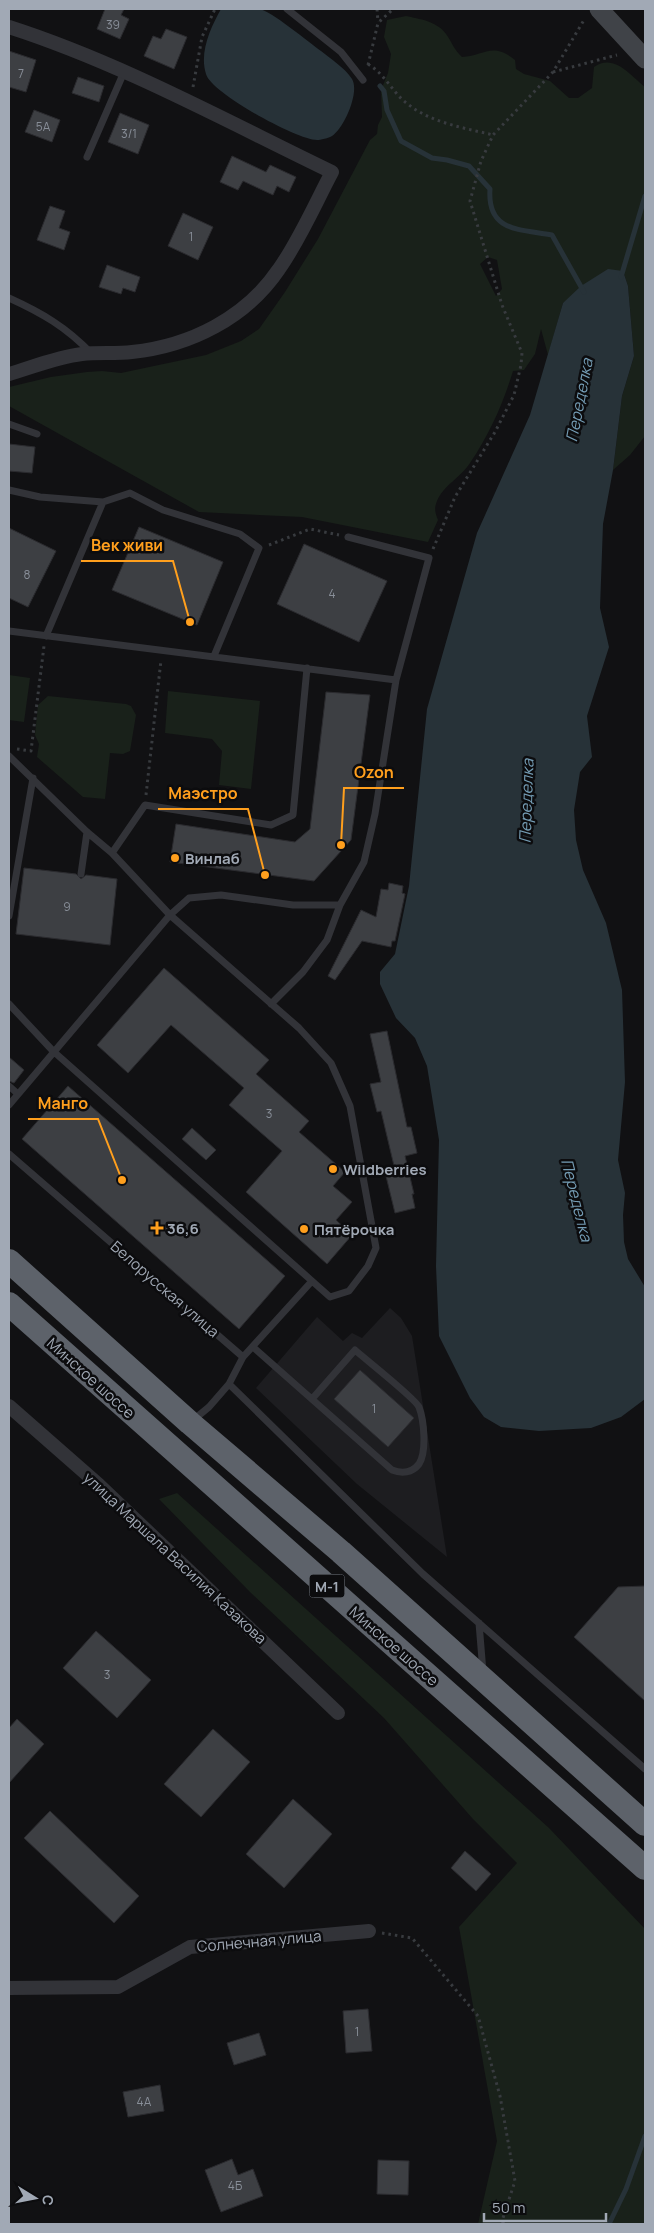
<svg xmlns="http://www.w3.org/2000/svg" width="654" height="2233" font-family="Manrope,sans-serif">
<rect width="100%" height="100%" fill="#111113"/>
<path fill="#1d1d20" d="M390 1308 401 1318 412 1336 447 1557 357 1484 256 1388 317 1317 343 1341 352 1333 362 1338Z"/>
<path fill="#19211a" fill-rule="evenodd" d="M406 16C419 19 437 21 446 34 452 42 454 50 462 57 484 56 492 41 515 60L516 69 524 74 550 81 569 98H578L592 88 594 67C614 53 630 75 645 87V436L630 455 613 470 622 396 634 356 628 286 623 271 563 303 548 355 541 329 535 354 524 370 513 371C503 404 489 435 470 463 461 477 443 486 437 501 434 508 435 513 438 520L428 542 302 517 199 512 9 406V387L51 377 87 372 102 371 121 373 206 355 241 341 259 329 285 292 318 239 370 140 377 134 378 125 382 117 381 90 388 73 391 54 384 37 387 20ZM488 257 497 260 502 289 496 296 480 264Z
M9 675 30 678 24 722 9 720Z
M168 691 260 701 251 789 219 785 222 751 212 739 165 733Z
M48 696 126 704 131 706 136 715 130 751 123 754 110 753 105 799 83 797 37 757 39 744 35 735 38 705Z
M177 1493 549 1828 645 1929V2224H478L497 2141 459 1927 517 1863 473 1819 384 1718 250 1592 159 1499Z"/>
<path fill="#273238" d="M221 9C233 9 247 7 259 9 270 10 310 43 321 51 331 59 345 68 352 79 360 92 344 128 332 136 329 138 320 140 317 140 297 140 211 93 206 74 199 52 211 27 221 9Z
M608 269 623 271 628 286 634 356 622 396 613 470 603 524 600 608 609 647 587 716 592 757 580 772 574 810 576 840 583 870 606 923 622 990 625 1082 618 1160 625 1193 623 1215 624 1242 628 1259 645 1287V1399L621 1417 591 1428 539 1431 501 1427 484 1417 470 1398 439 1336 436 1266 439 1140 427 1066 415 1038 396 1018 380 984V972L395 954 409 886 427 709 477 533 530 415 563 303 581 286Z"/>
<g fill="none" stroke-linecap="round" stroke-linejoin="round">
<path stroke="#273238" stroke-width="5" d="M380 86 384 91 387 110 401 141 432 158 447 160 469 166 490 189C487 232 519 229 552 235L584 292
M621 277 645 196
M609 2224 626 2189 645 2136"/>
</g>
<path fill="#3d3f43" stroke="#2b2b2f" d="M105 9H124L121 15 129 19 120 39 97 29Z
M166 29 187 37 174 69 144 56 153 36 161 39Z
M9 51 36 60 26 92 9 87Z
M78 77 104 86 99 102 72 93Z
M34 110 60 120 52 142 25 132Z
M120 113 149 125 138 154 108 142Z
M232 156 266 172 270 165 296 177 289 192 277 186 273 195 243 181 238 190 220 182Z
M50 206 65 211 59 228 70 232 64 250 37 240Z
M183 213 213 227 198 260 168 246Z
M107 265 140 277 135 292 123 288 121 294 99 287Z
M9 444 35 447 32 473 9 471Z
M139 527 223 562 197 625 112 590Z
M9 528 56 551 28 607 9 598Z
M304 544 387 581 359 642 277 604Z
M326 692 370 695 351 840 314 881 170 862 176 824 295 842 310 829Z
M24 868 76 874 81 879 86 875 117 879 110 945 16 934Z
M389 883 403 886 402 893 405 894 395 941H392L391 947 362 941 335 980 328 976 361 910 376 917 381 889 388 890Z
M164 968 269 1060 256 1074 309 1121 299 1132 345 1172 333 1186 352 1202 336 1220 352 1235 327 1264 246 1192 282 1151 229 1105 244 1088 171 1025 128 1073 97 1045Z
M387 1031 407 1127H411L417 1153 405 1156 414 1194H412L415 1208 395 1213 385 1172 395 1170 381 1111 377 1112 370 1084 381 1082 370 1034Z
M9 1057 24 1070 14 1083 9 1081Z
M68 1086 285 1276 239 1329 22 1139Z
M192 1128 216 1150 206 1160 182 1139Z
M360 1370 414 1418 388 1447 334 1399Z
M645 1586V1701L574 1637 618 1587Z
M96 1631 151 1680 117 1718 63 1668Z
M17 1719 44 1744 9 1783V1728Z
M213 1729 250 1762 201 1817 164 1784Z
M293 1799 332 1834 284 1888 246 1854Z
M50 1811 139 1896 114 1923 24 1838Z
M465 1851 491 1874 476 1891 451 1868Z
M368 2009 372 2051 346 2053 343 2011Z
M259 2033 266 2055 234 2065 227 2043Z
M160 2085 164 2111 128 2117 123 2092Z
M232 2159 238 2175 253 2169 263 2196 221 2212 205 2170Z
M378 2160 409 2161 408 2195 377 2194Z"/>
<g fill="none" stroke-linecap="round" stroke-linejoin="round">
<path stroke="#383b3f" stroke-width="3" stroke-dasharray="2.5 4" stroke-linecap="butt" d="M377 9 378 22
M368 64C387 76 393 94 409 105 432 123 465 128 493 135
M368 65 378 23 393 9
M553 72 617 55
M193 87 202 37 215 9
M269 545 310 529 339 535
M433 549 455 497 495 432 514 395 521 365 522 353 502 305 470 201 481 161 493 135 553 72 584 20
M17 749 31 751 44 646
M146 795 161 660
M382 1933 412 1938 478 2016 500 2096 515 2181 502 2221 504 2224"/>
<path stroke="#323338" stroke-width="7" d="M287 9 341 52 363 80
M87 157 124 72
M9 298C42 313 66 327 91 353
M9 424 37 434
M9 490 40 497 103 502
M9 631 396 680 429 558 348 537
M46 636 103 502 130 493 163 510 240 534 259 548 214 656
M9 756 87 832 112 853 170 915 299 1028 331 1063 350 1106 376 1248 368 1266 349 1291 330 1297 312 1281 53 1051 9 1004
M112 853 145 805 271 825 293 815 307 668
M81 874 87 832
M9 916 33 778
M271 1004 303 972 327 940 340 905
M9 1086 18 1094
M9 1105 170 915 189 898 221 895 293 905H340L364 862 375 814 396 680
M9 1154 243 1357
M253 1347 392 1470C402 1474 412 1473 419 1464 427 1452 424 1420 419 1407 416 1399 365 1359 355 1350L312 1399
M229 1384 423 1574 645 1769
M192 1421 209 1407 229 1384 243 1357 312 1281
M479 1623 483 1672"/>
<path stroke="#323338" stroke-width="14" d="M9 27C121 63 226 121 332 172 316 202 299 241 279 269 246 318 190 346 132 352 115 354 99 352 82 354 57 357 33 367 9 374
M9 1406 99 1485 338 1713
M9 1988 118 1987 190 1947 369 1931"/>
<path stroke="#404348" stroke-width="19" d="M599 9 645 59"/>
<path stroke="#5d626a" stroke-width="24" d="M9 1261 190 1423 341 1552 645 1824
M9 1304 645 1868"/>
</g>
<g fill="#ff9f1d" stroke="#0c0c0e" stroke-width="2">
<circle cx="175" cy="858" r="5"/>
<circle cx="333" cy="1169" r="5"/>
<path d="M154.5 1220.5h5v5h5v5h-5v5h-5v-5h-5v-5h5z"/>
<circle cx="304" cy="1229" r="5"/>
</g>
<g text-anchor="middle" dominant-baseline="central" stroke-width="5" stroke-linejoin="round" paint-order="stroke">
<g font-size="12" fill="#888e98">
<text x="113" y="24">39</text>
<text x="21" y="73">7</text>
<text x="43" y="126">5А</text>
<text x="129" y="133">3/1</text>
<text x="191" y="236">1</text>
<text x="27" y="574">8</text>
<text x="332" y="593">4</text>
<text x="67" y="906">9</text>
<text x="269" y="1113">3</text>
<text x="374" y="1408">1</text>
<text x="107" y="1674">3</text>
<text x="357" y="2031">1</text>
<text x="144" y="2101">4А</text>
<text x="235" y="2185">4Б</text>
</g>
<rect fill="#0c0c0e" stroke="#747a83" stroke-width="1" x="309.5" y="1574.5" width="35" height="23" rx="4"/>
<g font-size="14" font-weight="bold" fill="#a1a9b5">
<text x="327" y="1586">М-1</text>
</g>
<g font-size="15" font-weight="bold" fill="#a1a9b5" stroke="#0c0c0e" text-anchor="start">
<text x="185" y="858">Винлаб</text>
<text x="343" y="1169">Wildberries</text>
<text x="167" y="1228">36,6</text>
<text x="314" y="1229">Пятёрочка</text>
</g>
<g font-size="15" fill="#a1a9b5" stroke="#0c0c0e">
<text transform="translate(165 1289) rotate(41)">Белорусская улица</text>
<text transform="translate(91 1378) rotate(42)">Минское шоссе</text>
<text transform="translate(175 1558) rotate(43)">улица Маршала Василия Казакова</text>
<text transform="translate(394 1646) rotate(41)">Минское шоссе</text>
<text transform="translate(259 1941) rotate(-5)">Солнечная улица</text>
</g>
<g font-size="16" font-style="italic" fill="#749cb4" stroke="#0c0c0e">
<text transform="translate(579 400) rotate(-79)">Переделка</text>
<text transform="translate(526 801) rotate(-88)">Переделка</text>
<text transform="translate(577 1200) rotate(76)">Переделка</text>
</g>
</g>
<path fill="none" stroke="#ff9f1d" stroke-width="2" d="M190 622L173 561H81M341 845L344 788H404M265 875L248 809H158M122 1180L98 1119H28"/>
<g fill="#ff9f1d" stroke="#0c0c0e" stroke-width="2">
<circle cx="190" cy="622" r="5"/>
<circle cx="341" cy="845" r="5"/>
<circle cx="265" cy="875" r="5"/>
<circle cx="122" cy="1180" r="5"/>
</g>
<g font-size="16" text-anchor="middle" font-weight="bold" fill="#ff9f1d" stroke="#0c0c0e" stroke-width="5" stroke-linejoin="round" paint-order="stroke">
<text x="127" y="551">Век живи</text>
<text x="374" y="778">Ozon</text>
<text x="203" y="799">Маэстро</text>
<text x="63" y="1109">Манго</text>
</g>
<rect width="654" height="2233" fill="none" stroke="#a1a9b5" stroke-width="20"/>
<g transform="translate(35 2198) rotate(100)" stroke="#0c0c0e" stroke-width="4" paint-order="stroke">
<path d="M0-4L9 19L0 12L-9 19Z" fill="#a1a9b5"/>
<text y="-8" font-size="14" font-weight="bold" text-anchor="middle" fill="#a1a9b5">С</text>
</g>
<path d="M484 2213v8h122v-8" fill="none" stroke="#a1a9b5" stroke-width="2.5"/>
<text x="492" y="2213" font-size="15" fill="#a1a9b5" stroke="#0c0c0e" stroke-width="4" paint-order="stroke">50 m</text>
</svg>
